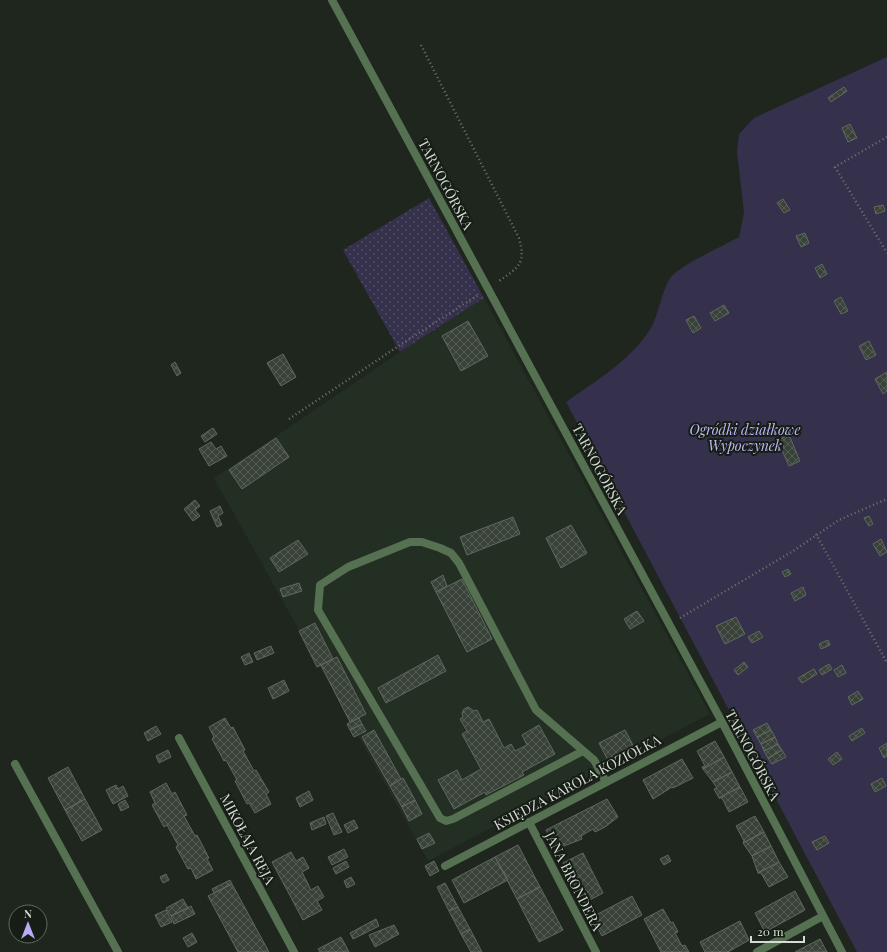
<svg xmlns="http://www.w3.org/2000/svg" width="887" height="952" font-family="'Playfair Display',serif">
<defs>
<pattern id="grass-dots" width="8" height="8" patternUnits="userSpaceOnUse"><rect width="8" height="8" fill="#35304c"/><path d="M2 2h.1M6 6h.1" fill="none" stroke="#514d65" stroke-width="1.8" stroke-linecap="round"/></pattern>
<pattern id="building-cross-hatch" width="8" height="8" patternUnits="userSpaceOnUse"><rect width="8" height="8" fill="#394238"/><path d="M0 0l8 8M0 8l8-8" fill="none" stroke="#555d54"/></pattern>
</defs>
<rect width="100%" height="100%" fill="#1e261e"/>
<path fill="#232f22" d="M484 298 710 714 428 861 214 478 400 352Z"/>
<path fill="url(#grass-dots)" d="M429 198 484 298 400 352 343 250Z"/>
<path fill="#35304c" d="M887 57V952H857L566 402C596 381 631 360 651 328 658 316 663 287 671 277 682 264 723 246 739 237L744 213 737 152 739 134 754 118Z"/>
<path fill="url(#building-cross-hatch)" stroke="#60695f" d="M844 87 847 91 831 102 828 98Z
M850 124 857 138 848 142 842 128Z
M783 199 790 210 784 213 777 203Z
M883 205 885 211 876 214 874 207Z
M805 233 809 243 801 247 796 236Z
M822 264 827 274 820 278 815 268Z
M841 297 848 311 841 314 834 301Z
M724 305 729 313 715 321 710 313Z
M694 316 701 328 693 333 686 320Z
M468 321 488 356 461 371 442 336Z
M869 341 876 355 866 360 859 346Z
M283 354 296 377 281 386 267 363Z
M175 362 181 373 177 376 171 365Z
M887 372V391L883 394 875 379Z
M213 428 217 434 205 442 201 436Z
M789 435 800 461 789 466 781 448 784 447 780 439Z
M276 438 289 457 242 489 229 470Z
M211 442 216 449 221 446 227 456 209 466 199 449Z
M195 500 200 506 195 510 200 516 193 521 184 509Z
M220 506 223 513 218 516 222 525 217 527 210 511Z
M869 516 873 524 869 526 864 518Z
M513 517 520 534 467 555 460 537Z
M571 525 587 553 561 568 546 538Z
M881 539 887 552 880 556 873 544Z
M298 540 308 554 279 572 270 558Z
M788 569 791 574 785 577 782 572Z
M443 575 447 586 436 592 431 582Z
M462 579 492 639 467 652 436 592Z
M299 583 302 591 283 597 280 589Z
M803 587 806 595 795 601 791 593Z
M637 611 644 621 630 629 624 619Z
M736 617 745 634 725 644 716 626Z
M315 623 333 659 317 667 299 631Z
M759 631 763 637 752 643 748 637Z
M828 640 830 645 821 649 819 644Z
M271 646 274 653 257 660 254 653Z
M249 653 253 662 245 665 241 657Z
M438 655 446 671 386 703 378 688Z
M337 657 366 714 350 722 321 665Z
M744 662 748 667 738 675 734 670Z
M829 664 832 669 822 675 819 670Z
M842 665 846 673 838 677 834 670Z
M814 669 817 674 802 683 798 678Z
M284 680 289 691 273 699 268 688Z
M858 691 863 699 852 705 848 697Z
M468 707 474 711 477 710 483 722 489 719 504 748 511 744 515 751 527 745 522 735 539 725 555 754 522 772 524 775 486 795 485 792 454 809 438 780 457 770 462 780 481 769 462 734 467 731 460 719 463 717 462 713 464 709Z
M225 718 231 728 233 727 245 750 243 751 254 771 256 770 269 792 266 794 271 804 255 813 249 803 247 804 235 781 237 780 226 760 224 761 212 739 214 737 209 727Z
M359 718 362 724 350 730 347 724Z
M767 723 771 730 757 737 753 730Z
M362 724 366 731 354 737 350 730Z
M156 726 161 734 148 741 144 733Z
M862 728 865 733 852 741 849 736Z
M374 730 401 779 390 786 362 737Z
M625 730 635 749 609 762 599 743Z
M771 730 775 737 761 744 757 737Z
M775 737 778 744 764 751 761 744Z
M715 741 724 757 703 769 702 767 705 766 697 751Z
M887 743V756L884 758 879 748Z
M778 744 782 750 768 758 764 751Z
M168 750 171 757 159 763 156 756Z
M782 750 786 757 772 764 768 758Z
M837 752 842 759 833 765 828 759Z
M724 757 732 772 713 782 703 769Z
M682 759 693 778 673 788 672 787 653 799 643 780Z
M68 767 85 799 65 810 48 778Z
M732 772 740 787 719 798 714 789 717 788 713 782Z
M403 778 415 800 402 807 390 786Z
M882 778 886 786 875 792 871 784Z
M166 783 172 794 175 792 187 815 184 816 195 836 197 835 209 858 207 859 213 870 196 879 191 868 188 869 176 847 178 845 167 825 164 827 152 805 155 803 150 792Z
M116 785 118 789 123 786 128 796 113 804 106 790Z
M740 787 748 802 729 812 722 798H719Z
M309 791 313 800 300 807 296 798Z
M85 799 102 830 82 841 65 810Z
M607 799 618 817 605 827 595 832 593 829 581 836 582 839 556 849 546 830Z
M125 800 129 807 121 811 118 804Z
M415 800 422 814 409 821 402 807Z
M333 813 342 832 334 835 326 816Z
M755 816 764 832 743 843 744 841 736 826Z
M324 817 326 824 312 830 310 823Z
M354 820 358 828 348 833 344 825Z
M764 832 771 846 752 856 743 843Z
M429 833 435 843 422 849 417 839Z
M825 836 829 843 817 850 812 842Z
M518 845 540 887 517 899 495 857Z
M771 846 779 862 758 873 752 856Z
M344 849 348 857 332 865 328 857Z
M291 852 296 861 303 857 309 868 302 872 311 890 318 886 324 897 317 901 322 910 303 920 272 862Z
M583 853 603 893 584 903 563 863Z
M668 855 671 861 664 865 660 859Z
M495 857 508 880 464 903 452 880Z
M346 861 349 867 336 874 333 868Z
M434 861 439 871 430 876 425 866Z
M779 862 788 877 769 887 761 873H758Z
M166 874 169 880 163 883 160 877Z
M351 877 355 884 347 888 344 881Z
M230 880 232 884 214 893 212 889Z
M445 883 458 907 449 911 437 887Z
M232 884 269 952H238L208 896Z
M540 887 563 930 539 942 517 899Z
M795 891 805 910 765 932 755 913Z
M632 896 642 915 602 936 592 917Z
M183 899 188 908 171 916 166 908Z
M191 906 195 914 174 924 171 916Z
M458 907 470 929 461 934 449 911Z
M663 909 671 923 673 922 678 932 675 933 682 946 685 945 689 952H661L644 919Z
M166 910 172 922 161 927 155 915Z
M376 919 379 926 353 939 350 933Z
M740 921 749 940 728 952H705L700 942Z
M394 925 399 934 375 947 369 935Z
M470 929 482 952H471L461 934Z
M192 933 197 942 188 947 183 938Z
M341 937 349 952H320L318 949Z
M820 939 827 952H795Z"/>
<g fill="none" stroke-linecap="round" stroke-linejoin="round">
<path stroke="#6e756e" stroke-width="2.5" stroke-dasharray="1 3" stroke-linecap="butt" d="M421 45 519 238C526 264 519 267 499 281
M887 137 835 167 887 253
M289 419 397 347 478 295
M816 534 887 663
M680 618 793 551 839 520 887 499"/>
<path stroke="#557152" stroke-width="8" d="M583 751 453 819 446 821 440 818 318 610 320 585 348 567 410 542H422L440 548 451 553 459 563 536 710 594 760 606 782
M15 764 118 952"/>
<path stroke="#557152" stroke-width="8" d="M332 0 722 722 842 952
M179 738 294 952
M529 822 596 952
M445 866 722 722
M757 952 823 916"/>
</g>
<g text-anchor="middle" dominant-baseline="central" stroke-width="4" stroke-linejoin="round" paint-order="stroke">
<g font-size="14" fill="#d5dad5" stroke="#151d14">
<text transform="translate(446 184) rotate(62)">TARNOGÓRSKA</text>
<text transform="translate(600 469) rotate(62)">TARNOGÓRSKA</text>
<text transform="translate(753 755) rotate(62)">TARNOGÓRSKA</text>
<text transform="translate(577 782) rotate(-28)">KSIĘDZA KAROLA KOZIOŁKA</text>
<text transform="translate(248 839) rotate(62)">MIKOŁAJA REJA</text>
<text transform="translate(574 881) rotate(63)">JANA BRONDERA</text>
</g>
<g font-size="14" font-style="italic" fill="#c1b5fb" stroke="#151d14">
<text x="745" y="429">Ogródki działkowe<tspan x="745" dy="16">Wypoczynek</tspan></text>
</g>
</g>
<g transform="translate(28 924)"><circle r="19" fill="#151d14" stroke="#626961"/>
<path d="M0-3L7 15L0 10L-7 15Z" fill="#b8abf7"/>
<text y="-6" font-size="11" font-weight="bold" text-anchor="middle" fill="#d5dad5">N</text>
</g>
<path d="M751 936v6h53v-6" fill="none" stroke="#d5dad5" stroke-width="2"/>
<text x="757" y="936" font-size="12" fill="#d5dad5" stroke="#151d14" stroke-width="3" paint-order="stroke">20 m</text>
</svg>
